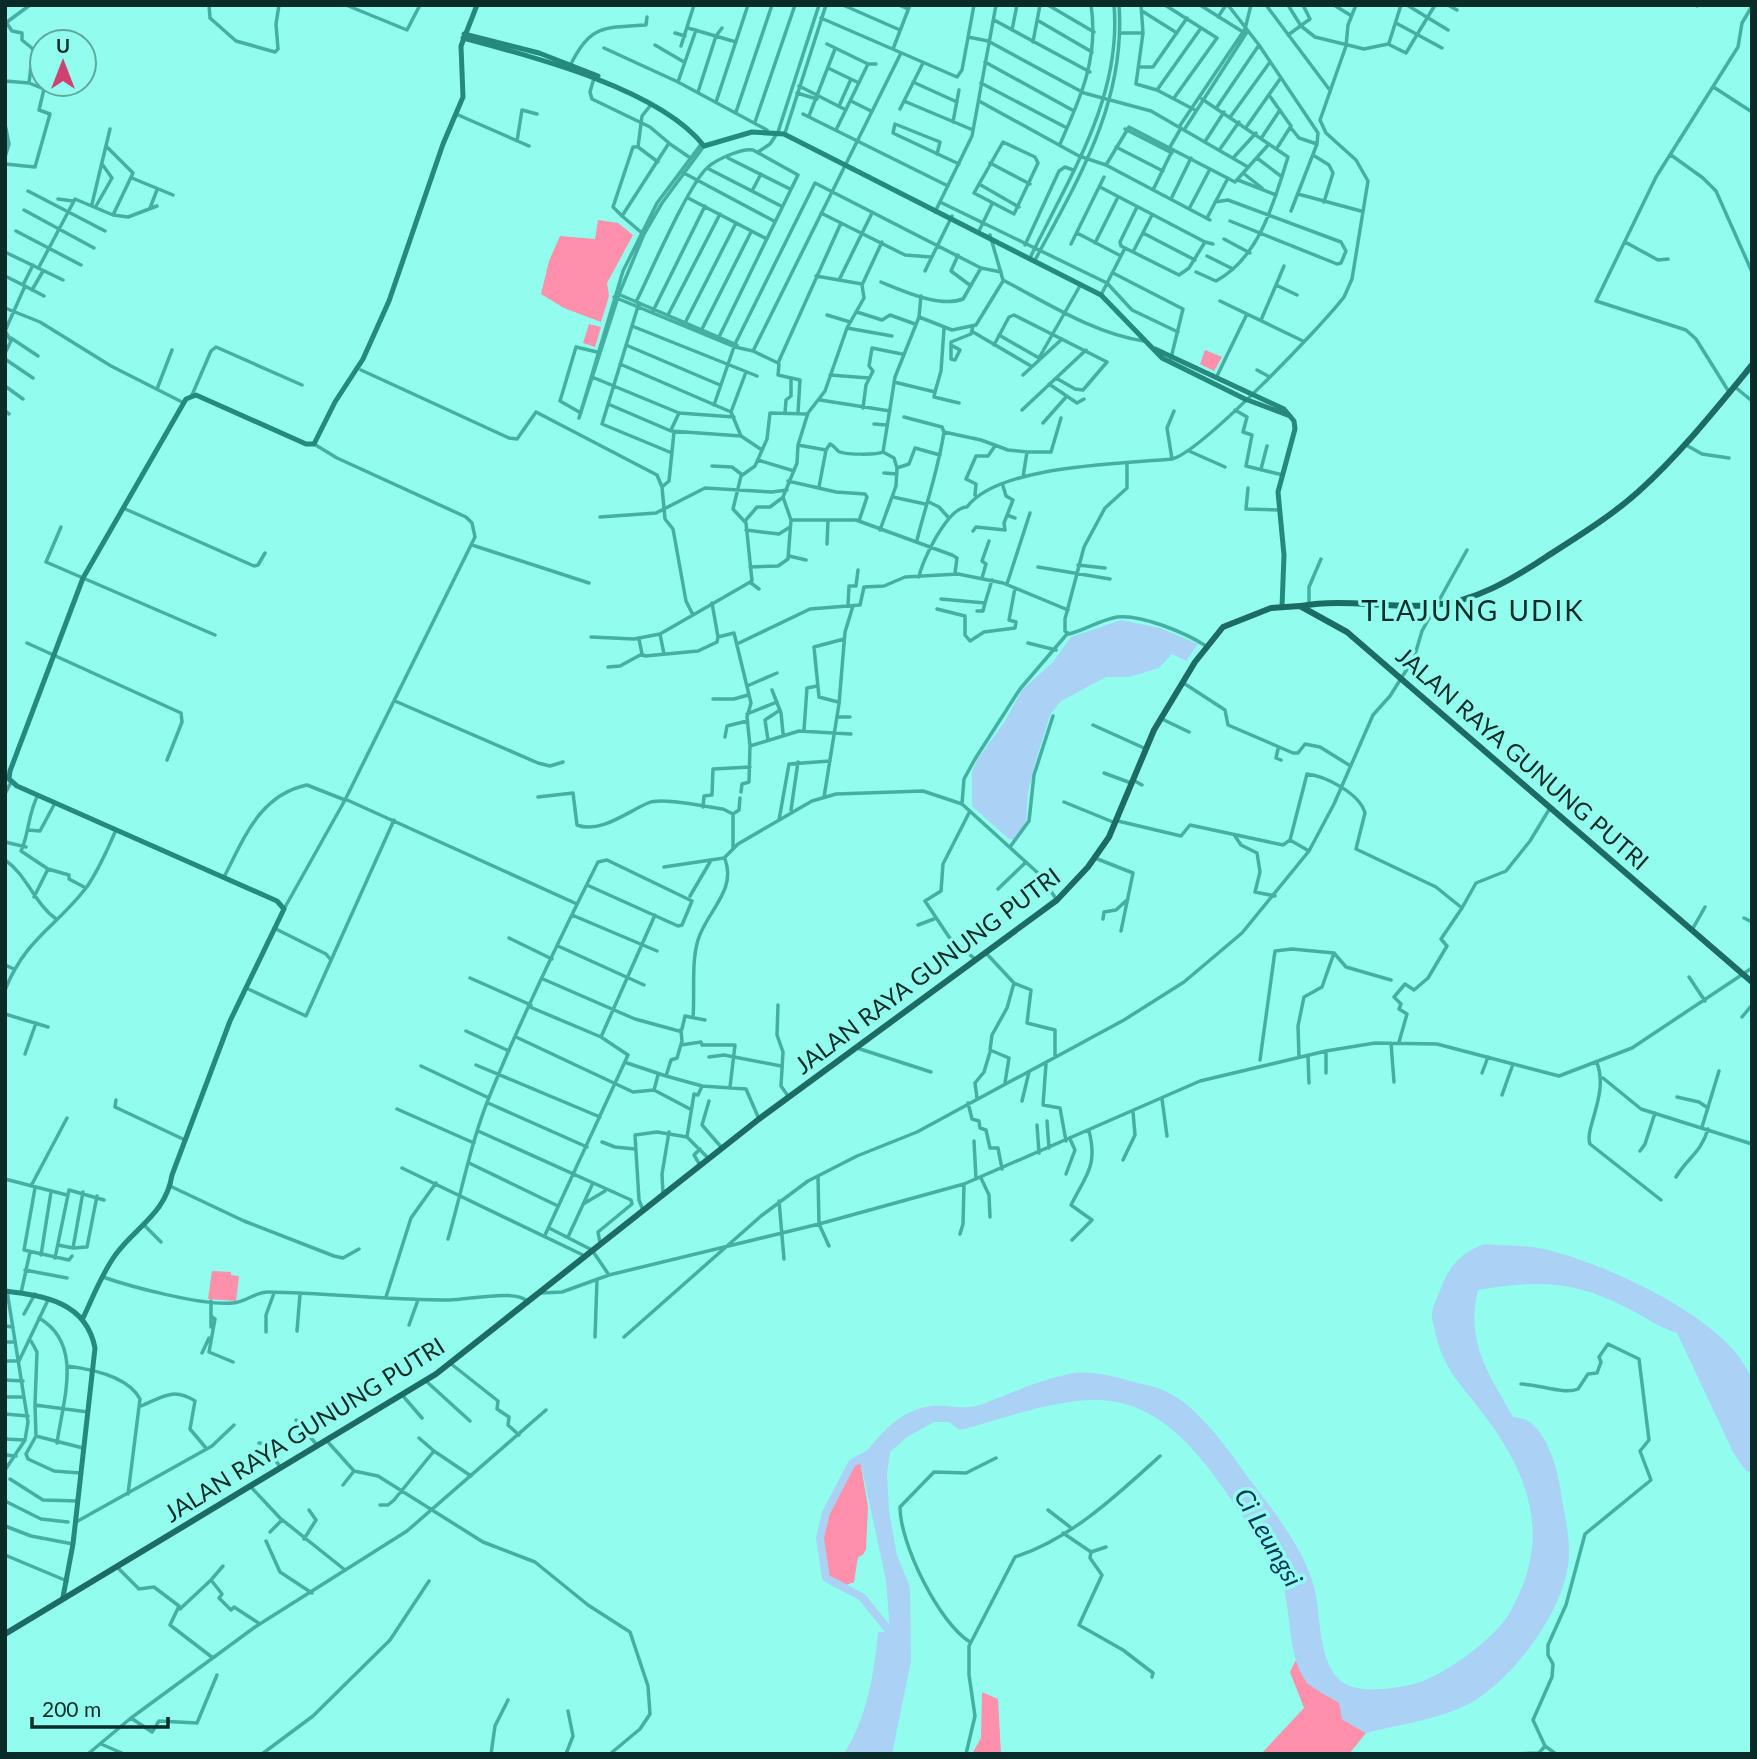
<svg xmlns="http://www.w3.org/2000/svg" width="1757" height="1759" font-family="Lato,sans-serif">
<rect width="100%" height="100%" fill="#92fdee"/>
<path fill="#fe90ab" d="M598 220 618 223 633 235 607 283 609 296 601 322 564 308 541 294 549 261 560 236 595 239Z
M589 324 601 327 595 347 583 343Z
M1205 350 1222 357 1214 371 1200 364Z
M212 1271 231 1272V1275L239 1276 236 1301 208 1299Z
M860 1460 868 1507 866 1549 863 1555 858 1557 854 1582 846 1585 826 1578C813 1530 831 1505 852 1463Z
M1296 1660 1307 1683 1340 1703 1342 1719 1366 1733 1349 1754H1261L1304 1708 1290 1672Z
M982 1692 998 1699 1001 1754H972L981 1738Z"/>
<path fill="#aad2f5" d="M1121 620 1160 628 1198 644 1186 661 1172 654 1159 668 1129 677H1106L1061 701 1050 715 1036 760 1028 792 1026 824 1013 840 1009 839 972 806V772L977 760 1005 721 1022 690 1053 662 1071 637Z
M1485 1244C1504 1246 1526 1245 1544 1249 1604 1263 1725 1317 1750 1375 1757 1390 1752 1452 1752 1472L1746 1471 1733 1452 1677 1333C1659 1328 1646 1317 1629 1309 1574 1280 1538 1280 1478 1290 1465 1342 1489 1374 1513 1417 1517 1418 1525 1418 1528 1421 1547 1433 1557 1467 1560 1487 1563 1508 1569 1530 1569 1551 1570 1603 1517 1675 1474 1701 1443 1719 1401 1724 1366 1733L1342 1719 1339 1703C1330 1697 1316 1691 1308 1683 1288 1664 1291 1608 1282 1581 1273 1558 1257 1537 1243 1517 1208 1465 1166 1400 1096 1400 1051 1400 1003 1419 960 1430L949 1422H934L907 1437 890 1452 887 1473 889 1511 897 1555 910 1587 911 1661 892 1754H844C867 1717 874 1675 878 1632H890L886 1580 860 1460C878 1436 899 1410 931 1406 948 1404 966 1411 983 1404 1011 1393 1039 1380 1069 1374 1089 1370 1108 1375 1127 1380 1139 1384 1153 1385 1165 1391 1198 1405 1229 1451 1250 1480 1273 1510 1300 1544 1312 1580 1322 1609 1316 1649 1335 1675 1350 1696 1389 1689 1410 1685 1440 1679 1493 1640 1509 1614 1532 1574 1540 1534 1525 1489 1517 1463 1501 1437 1484 1415 1462 1385 1443 1370 1435 1331 1434 1325 1431 1318 1432 1312 1434 1304 1438 1295 1441 1288 1450 1264 1462 1252 1485 1244Z"/>
<g fill="none" stroke-linecap="round" stroke-linejoin="round">
<path stroke="#aad2f5" stroke-width="8" d="M869 1454 852 1463 826 1513 820 1538 826 1578 862 1597 890 1632"/>
<path stroke="#44b0a3" stroke-width="3.5" d="M209 5 210 18 236 41 275 52 278 49 276 24 279 5
M346 5 407 30 420 5
M843 5 900 30
M899 5 908 9
M1048 5 1094 32
M1141 5 1143 33 1136 84 1157 90 1195 110
M1165 5 1217 38 1174 98
M1200 5 1243 32
M1228 5 1259 45 1318 133 1317 144 1291 211
M1266 5 1329 89
M1288 5 1301 26 1315 37 1364 49 1388 44 1406 53 1435 5
M1334 5 1350 15
M1407 5 1448 30
M1448 5 1457 10
M1697 6V5
M1142 11 1177 33
M1218 17 1226 5
M821 18 957 77 962 70 974 5
M994 20 1090 72
M1037 20 1092 52
M6 22 12 31 22 33V40L33 49 29 83
M7 22 30 5
M1396 23 1442 48
M688 28 736 42
M1012 30 1017 5
M675 33 685 36
M1121 33H1143
M1288 35 1310 19 1303 5
M968 37 988 41 1084 93 1151 111 1248 167
M1033 42 1040 5
M1389 43 1401 5
M827 44 868 64H876
M655 45 684 62
M681 46 694 5
M604 48 678 82 767 130
M893 49 910 5
M985 62 1074 111
M570 66C590 24 604 28 646 25L647 17
M1139 67H1153L1187 18
M828 68 859 83
M594 78 590 92 592 99 650 127 669 143 622 216 642 233
M5 81 29 83 44 89 39 110 50 114 35 167 5 164
M678 82 696 30
M913 82 957 102
M981 83 1067 128
M799 86 846 110
M1715 88 1752 112
M1157 90 1201 28
M698 92 716 36 722 28
M797 93 817 99
M1269 95 1291 126 1277 148
M851 101 871 111
M904 101 973 130
M979 101 1079 156 1106 165 1210 220
M716 102 748 5
M650 106 642 116 638 147 658 162
M839 106 851 79
M1217 107 1259 45
M900 109 923 63
M736 112 772 5
M456 114 529 146
M803 114 948 186
M809 116 835 49
M1231 116 1270 62
M755 122 795 5
M953 122 959 90
M5 124 9 144 5 157
M1247 126 1280 79
M1179 127 1245 29 1251 5
M1291 128 1299 138 1317 144
M1125 129 1172 153
M836 130 868 64
M1184 130 1247 32
M785 133 826 5
M1262 137 1280 110
M1206 140 1224 112
M517 141 522 110 537 114
M1003 142 1035 157 1038 163 1014 214 974 193Z
M670 144 689 157
M1060 144C1081 97 1099 57 1091 5
M1116 147 1163 171
M1170 147 1181 128
M1220 149 1239 122
M758 152 770 144 778 132 819 5
M937 154 940 142 895 124 893 133 895 134 959 164
M1313 155 1329 165 1333 173 1324 202
M1671 155 1703 178 1716 191 1752 272
M1234 157 1256 133
M728 158 790 189
M1257 158 1282 177
M990 163 1030 184
M1106 165 1129 127 1235 182 1269 144
M707 168 781 206
M682 172 774 221
M1243 173 1262 188
M132 178 173 195
M1238 180 1276 195
M979 184 1019 207
M1100 187 1205 242 1213 244
M1153 190 1172 151
M28 191 105 231
M752 191 761 174
M1298 194 1361 211
M688 198 767 239
M58 199 73 201
M1171 199 1191 158
M940 202 1107 283 1132 310 1178 332
M1215 202 1228 200 1341 242 1346 251 1341 263 1337 264 1230 221
M92 204 110 129
M96 206 112 178 102 164
M1137 207 1120 242 1121 246 1179 275 1189 268 1205 242
M150 208 157 190
M1189 209 1210 169
M24 210 94 248
M935 212 972 136 996 5
M821 213 905 255 931 257
M113 215 128 217 157 206
M622 216 613 207 633 147H638
M1207 218 1228 178
M16 231 81 265
M978 233 992 204
M1077 233 1121 256
M1143 233 1195 260
M990 235 1003 280C1047 303 1095 334 1144 341
M1224 239 1250 253
M1625 242 1658 260 1668 259
M1095 243 1118 197
M1071 244 1104 177
M1025 245 1059 171 1065 167 1073 170
M5 252 63 280
M1133 252 1152 215
M958 255 951 271 971 286
M1207 256 1233 269
M1030 258C1069 177 1122 98 1114 5
M1035 260C1079 178 1126 101 1119 5
M1284 266 1276 285 1297 295
M39 267 75 199 113 215 133 173 106 146
M925 271 952 216
M1196 272 1216 281C1260 257 1274 202 1288 157L1202 99
M1113 273 1183 309 1171 358
M5 276 25 286 5 331 11 341 5 353
M816 276 862 284
M839 280 872 213
M881 282C903 291 940 308 963 299L981 268
M23 285 33 265
M25 286 44 296
M32 290 43 271
M618 294 737 345
M1101 295 1125 248
M614 297 735 347 753 351 901 53
M1220 301 1303 341
M636 302C650 274 689 183 708 167 717 159 742 148 753 150L798 175 719 337
M639 303 602 424 672 453
M5 308 40 322 111 366 184 403
M653 311 705 206
M857 312 882 320 890 315 915 324
M668 315 720 214
M827 315 850 322
M919 317 952 330 976 325 1003 281
M1261 320 1276 285
M686 321 736 223
M632 326 757 376
M847 328 892 336
M702 329 751 232
M973 332 1031 366
M999 335 1039 358 1081 284
M11 338 38 356
M626 345 720 385
M951 345 960 350 955 360 951 359V342L971 334 973 326
M994 345 1009 317 1014 315 1107 362 1083 390 1075 389 1056 378
M753 351 778 363 841 223
M5 359 33 378
M620 364 731 412 741 436 762 450
M779 364 778 375 800 380 798 413
M361 370 509 438 517 439 536 412 657 475 662 487 665 519 673 529 686 601 693 615
M1257 370 1268 376
M830 375 869 378
M1023 375 1062 339
M592 377 679 413 734 417
M1216 378 1247 314
M894 382 935 392 941 371 944 329
M1049 384 1077 403 1084 399
M5 386 23 399
M1735 387 1752 401
M157 389 172 350
M935 392 934 397 959 403
M1729 392 1696 339 1686 330 1596 301 1656 177 1738 47 1742 23 1752 6
M192 395 211 351 216 347 302 385
M820 400 890 411
M608 404 671 431 741 436
M714 405 735 344 815 183 981 268 1001 272
M863 408 866 385 873 371 869 366 872 348 902 354
M1022 410 1086 350
M1235 410 1247 417 1243 432 1252 435 1246 466 1283 475
M5 411 9 414
M731 412 746 372
M581 413 560 401 576 347 597 352
M785 413 786 400 791 396V378
M904 417 942 427 944 432 981 440 1008 450 1027 452 1023 477
M579 418 623 271 657 203 702 143
M579 418 619 294 644 234 662 203 704 146
M1043 423 1066 397
M874 424 887 425
M671 430 679 413
M798 445 826 450 830 444C833 445 835 448 838 451 843 455 877 455 883 452L894 458 897 468
M1686 445 1702 454 1729 458
M1189 451 1225 467
M883 452 895 377 919 317 921 296
M1027 452H1051L1061 418
M1172 459 1167 428 1174 411
M758 460 794 471
M1127 463V488L1105 508 1084 547 1065 619V631L1069 634C1085 630 1100 620 1117 617 1141 614 1186 633 1206 646
M712 466 732 467 741 474
M1261 469 1267 446
M884 473 897 474
M788 481 836 492 865 494 867 497 859 521
M662 487 669 481 674 432
M819 487 826 450
M1248 488 1246 509 1279 510
M975 495 976 484 966 479 976 456H988L995 446
M893 497 925 504
M929 502 939 507 948 517
M123 508 254 566 258 565 265 553
M1007 515 1015 518
M600 517 656 513 705 488 772 492 787 490
M791 520H856L952 555 957 558 955 573
M745 521 757 507H770L782 498
M61 527 46 562 215 635
M746 530 779 534 790 527
M880 530 896 486 897 468 909 464 915 448 940 455
M973 531 976 527 1005 530 1004 523 1013 500 1006 496 1003 486
M917 540C926 504 938 471 944 432
M827 544 828 521
M472 545 589 583
M789 556 806 560
M1078 565 1105 568
M750 567 778 566 788 559 791 520 783 497 797 463 798 445 808 413 825 391 847 328 864 298 862 285 882 242
M1038 567 1110 579
M919 577C922 560 948 507 967 507 998 465 1121 464 1172 459 1201 452 1321 327 1344 297L1352 279 1368 181 1356 160 1326 133 1320 120 1346 46 1348 25 1356 5
M982 578 986 564 982 561 989 541
M751 583 759 589
M1007 584 1030 513
M941 599 985 603 992 580
M712 603 718 637 734 633 751 703 747 717 750 746 799 731 851 734
M1309 604V587L1321 559
M848 605 849 586H856L858 570
M937 609 965 616V635L970 641 984 632 1015 628 1016 622 1009 620 1015 588
M977 611H983L985 603
M591 637 634 639 660 634
M639 639 642 654
M27 643 181 713 182 722 167 760
M1028 643 1056 650
M737 644 810 609 860 605 864 587 884 586 905 577 958 574 1003 583 1068 610
M664 654 660 634 752 581 746 523 733 509 741 476 755 466 767 439 770 413 808 414
M608 667 620 666 642 654 645 656 698 651 717 642 718 637
M1182 682 1225 710 1228 725 1293 753H1298L1305 744 1320 747 1349 765
M747 686 777 673
M772 690 781 713 783 733
M713 699H734L748 695
M395 701 538 763 550 766 563 762
M838 702 819 697 814 647 844 639
M747 714 777 702
M837 717H850
M1162 719 1189 732
M1093 725 1144 748
M804 730 807 688 817 686
M725 737 727 726 747 721
M768 740 765 720 780 710
M1278 749 1276 758 1281 760
M1104 773 1131 783
M1133 780 1142 785
M741 792 742 784 749 782 750 746
M5 794 11 782
M38 795C28 813 29 834 21 851L48 869 69 875V879L86 888
M538 797 573 793 577 825C600 834 627 812 648 803 661 797 707 807 723 809L733 814V848
M824 797 839 704 845 632 853 606
M345 799 577 904
M1064 802 1113 822
M962 804 964 779 975 759 1020 689 1067 634
M703 807 704 796 712 795 713 769 750 767
M791 810 798 762
M970 811 943 864 941 891 925 901 949 937 975 959
M733 814 739 810 740 798
M779 820 789 764 830 761
M1118 821 1181 836 1190 825 1283 845 1290 840 1307 774C1326 776 1360 794 1365 813L1356 849 1436 887 1462 908 1441 939 1447 946 1428 978 1414 990 1405 984 1394 997 1401 1004 1399 1009 1407 1014 1399 1042
M28 830 40 831 55 803
M1235 836 1241 845 1257 853 1260 872 1255 892 1275 896
M1290 840 1309 851
M5 842 26 847
M1010 847 1029 821 1034 775 1053 716
M1095 858 1133 873 1121 931
M5 860C27 875 34 903 56 919
M664 867 724 858 738 844 812 801 836 794 923 791 962 804 1038 873 1057 900
M224 877C244 839 259 795 307 785L345 800
M998 889 1026 862
M690 896 710 862
M34 897 48 869
M1462 908 1476 883 1506 871 1530 841 1550 808
M284 909 345 800 475 537 472 523 466 517 337 458 314 444
M572 915 657 951
M1744 918 1752 922
M1103 919 1104 912 1116 910 1128 899
M918 925 934 919
M274 928 326 954 331 960
M1692 930 1705 907
M509 938 552 959
M558 946 644 985
M986 953 1013 982
M5 965 14 969
M1689 977 1705 1001
M470 978 531 1005
M543 979 635 1019 679 1031 682 1029 685 1016 705 1020
M246 988 306 1016 394 820
M5 990C26 938 55 928 86 888 99 870 107 850 116 830
M778 1005 777 1035 783 1052 781 1086 788 1096
M530 1007 601 1037 628 1055 545 1235
M5 1014 48 1027
M693 1017C695 993 691 963 698 940 706 912 737 891 725 859
M1742 1017 1752 1005
M466 1031 509 1051
M516 1037 633 1092 654 1090
M601 1037 655 915
M1391 1043 1394 1082
M681 1045 701 1042 702 1045H735L730 1087
M857 1048 931 1072
M1326 1051V1073
M25 1054 36 1023
M1308 1056 1309 1083
M709 1057 724 1055 781 1066
M1299 1057 1298 1026 1304 997 1322 987 1334 953
M1260 1060 1275 951 1292 949 1334 953 1346 967 1391 980
M627 1063 666 1076
M1597 1063C1609 1094 1584 1129 1590 1144L1661 1200
M1046 1064 1043 1105 1060 1108 1066 1141
M476 1065 600 1117
M421 1066 489 1098
M1482 1073 1488 1057
M658 1075 654 1090 690 1109
M1603 1078 1641 1109 1752 1144
M1005 1083 1009 1058 990 1050 992 1035 1007 1008 1014 983 1031 990 1027 1023 1055 1030V1057
M702 1086 746 1089 759 1119
M1502 1095 1513 1064
M1677 1097 1699 1102 1708 1108
M977 1098 975 1083 984 1072 990 1052
M1162 1099 1167 1136
M116 1100 115 1107 185 1140
M709 1101 702 1125 722 1148
M1022 1101 1029 1072
M488 1103 587 1147
M968 1103 972 1119 979 1121 980 1128 986 1130 990 1148H998L1002 1169
M397 1109 474 1143
M1047 1121 1049 1148
M1037 1125 1039 1153
M1702 1127 1719 1071
M478 1131 631 1200 632 1204 598 1232 600 1243
M687 1137 708 1158
M974 1141 976 1179
M602 1142 615 1147 635 1149
M1640 1151 1645 1144 1655 1113
M1123 1160 1135 1135 1133 1112
M469 1163 558 1206
M700 1165 694 1155 700 1149
M402 1168 585 1256
M1066 1174 1075 1150 1070 1139
M818 1176 819 1224 829 1246
M1676 1177C1688 1157 1701 1153 1708 1129
M981 1178 989 1195 990 1217
M5 1179 67 1195
M31 1186 67 1118
M170 1186 244 1221 334 1256 343 1258 359 1249
M35 1188 24 1250 69 1260 72 1256
M663 1194 662 1174 669 1132
M779 1201 784 1259
M585 1203 605 1191
M643 1210 639 1200 635 1135 657 1132 687 1137 694 1094 698 1095 702 1086 666 1076 671 1060 677 1058 682 1041 681 1031
M145 1226 161 1242
M549 1228 592 1250 609 1275
M960 1234 963 1224 964 1184
M568 1237 592 1185
M448 1239C462 1191 471 1141 490 1095 522 1016 560 938 598 862L607 860 692 901 682 925 678 926 587 885
M1072 1240 1092 1220 1071 1205C1086 1175 1098 1166 1089 1131
M58 1245 73 1248 87 1247 97 1196
M73 1248 83 1192
M41 1255 51 1192
M55 1258 69 1190 104 1200
M25 1270 67 1278
M103 1277C131 1287 204 1306 233 1303 246 1302 255 1292 268 1292 329 1293 389 1300 449 1300 468 1300 514 1289 527 1301
M21 1293 30 1252
M541 1293 562 1292 609 1275 819 1224 964 1184 1200 1081 1326 1051 1375 1043 1437 1044 1559 1076 1632 1048 1752 968
M386 1297 411 1218 436 1183
M211 1301V1327
M24 1314 35 1294
M212 1317 215 1319 209 1352 233 1362
M39 1318C84 1344 63 1400 57 1443
M409 1325 418 1300
M5 1326 13 1327
M297 1331 300 1294
M266 1332V1315L274 1293
M595 1337 597 1280
M624 1337 761 1216 808 1181 857 1156 917 1132 1124 1020 1184 982 1242 933 1309 851 1334 804 1373 715 1390 696 1414 658 1422 631 1467 550
M31 1341 37 1352 35 1404
M5 1342H15
M202 1353 209 1338
M5 1361H19L48 1300
M450 1363 498 1401 497 1409 509 1417 508 1425 519 1435
M67 1366C91 1369 128 1376 140 1399L128 1494
M5 1380 23 1381
M426 1381 470 1421
M403 1396 422 1418
M5 1397H24
M141 1406C163 1397 173 1387 195 1401L190 1429 206 1448
M5 1414 28 1416
M296 1420 317 1445
M36 1436 35 1405 88 1412
M36 1436 26 1454 28 1459 54 1471 80 1473
M36 1436 83 1448
M5 1439 24 1440
M328 1442 354 1471 378 1476 483 1542 535 1562 588 1605 630 1632 648 1686 650 1714 640 1729 610 1754
M259 1443 265 1444 280 1467
M434 1451 471 1476
M5 1455 16 1456
M5 1470 25 1440 28 1422 7 1291
M10 1479 43 1500 78 1501
M343 1485 354 1471
M251 1487 280 1518 345 1570
M5 1501 41 1519 68 1522
M380 1505H388L394 1500 434 1451 419 1438
M1048 1510 1070 1527
M76 1522 212 1446 234 1425
M5 1526 31 1536 73 1544
M270 1532 282 1520
M1063 1533 1091 1552 1106 1547
M304 1539 316 1520 309 1510
M266 1541 280 1572 312 1593
M1091 1552 1090 1558 1102 1575 1079 1625 1123 1650 1153 1673 1152 1677
M5 1555 67 1581
M223 1566 211 1580 222 1594 219 1598 231 1610 234 1607 260 1624
M118 1568 139 1589 154 1587 179 1606 170 1625 213 1658
M180 1609 211 1580
M970 1642C939 1623 900 1544 900 1507L934 1472 966 1473 996 1458
M131 1718 152 1732 159 1721 197 1723 217 1675
M101 1744 124 1754
M1545 1746 1556 1754
M88 1754 131 1718 255 1627 407 1531 546 1410
M262 1754 313 1716 390 1640 429 1581
M491 1754 495 1726 508 1700
M566 1754 573 1736 568 1711
M966 1754 975 1716 969 1675V1646L1015 1557C1071 1539 1117 1495 1160 1456
M1507 1754 1539 1753 1545 1746 1533 1720 1552 1677 1553 1664 1548 1655V1645L1566 1605 1585 1534 1651 1480 1640 1451 1649 1440 1639 1359 1608 1344 1599 1357 1601 1362 1597 1373 1588 1374 1578 1389C1564 1395 1538 1384 1521 1384"/>
<path stroke="#25897e" stroke-width="5" d="M464 34 539 53 598 76
M463 38C531 56 660 89 704 146L752 132 784 134 1101 295 1162 358 1245 399 1290 416
M1155 349 1284 409 1294 421 1295 429 1278 492 1284 555 1282 607
M5 1291C45 1296 86 1302 95 1348L73 1544 63 1597
M83 1318C93 1297 102 1273 116 1254 137 1226 166 1213 172 1175L230 1021 284 909 277 901 17 786 9 779 10 771 83 578 186 399 196 395 306 444H314L335 402 363 359 389 301 443 144 463 97 461 46 477 5"/>
<path stroke="#1d6c63" stroke-width="6" d="M1301 606C1344 598 1390 609 1434 605 1474 602 1513 579 1546 557 1577 537 1610 517 1638 492 1680 454 1716 409 1752 365
M5 1634 436 1374 759 1119 1057 900 1088 867 1109 837 1154 730 1195 662 1223 627 1271 608 1300 606 1347 632 1752 982"/>
</g>
<g text-anchor="middle" dominant-baseline="central" stroke-width="7" stroke-linejoin="round" paint-order="stroke">
<g font-size="24" fill="#092c28" stroke="#92fdee">
<text transform="translate(1523 758) rotate(41)">JALAN RAYA GUNUNG PUTRI</text>
<text transform="translate(927 970) rotate(-37)">JALAN RAYA GUNUNG PUTRI</text>
<text transform="translate(304 1429) rotate(-32)">JALAN RAYA GUNUNG PUTRI</text>
</g>
<g font-size="26" font-style="italic" fill="#043657" stroke="#92fdee">
<text transform="translate(1269 1537) rotate(60)">Ci Leungsi</text>
</g>
<g font-size="28" letter-spacing="2" fill="#092c28" stroke="#92fdee">
<text x="1473" y="610">TLAJUNG UDIK</text>
</g>
</g>
<rect width="1757" height="1759" fill="none" stroke="#092c28" stroke-width="14"/>
<g transform="translate(63 63)"><circle r="33" fill="#92fdee" stroke="#5ba99f" stroke-width="2"/>
<path d="M0-5L12 26L0 18L-12 26Z" fill="#cf4170"/>
<text y="-10" font-size="19" font-weight="bold" text-anchor="middle" fill="#092c28">U</text>
</g>
<path d="M32 1717v10h136v-10" fill="none" stroke="#092c28" stroke-width="3.5"/>
<text x="42" y="1717" font-size="21" fill="#092c28" stroke="#92fdee" stroke-width="5" paint-order="stroke">200 m</text>
</svg>
